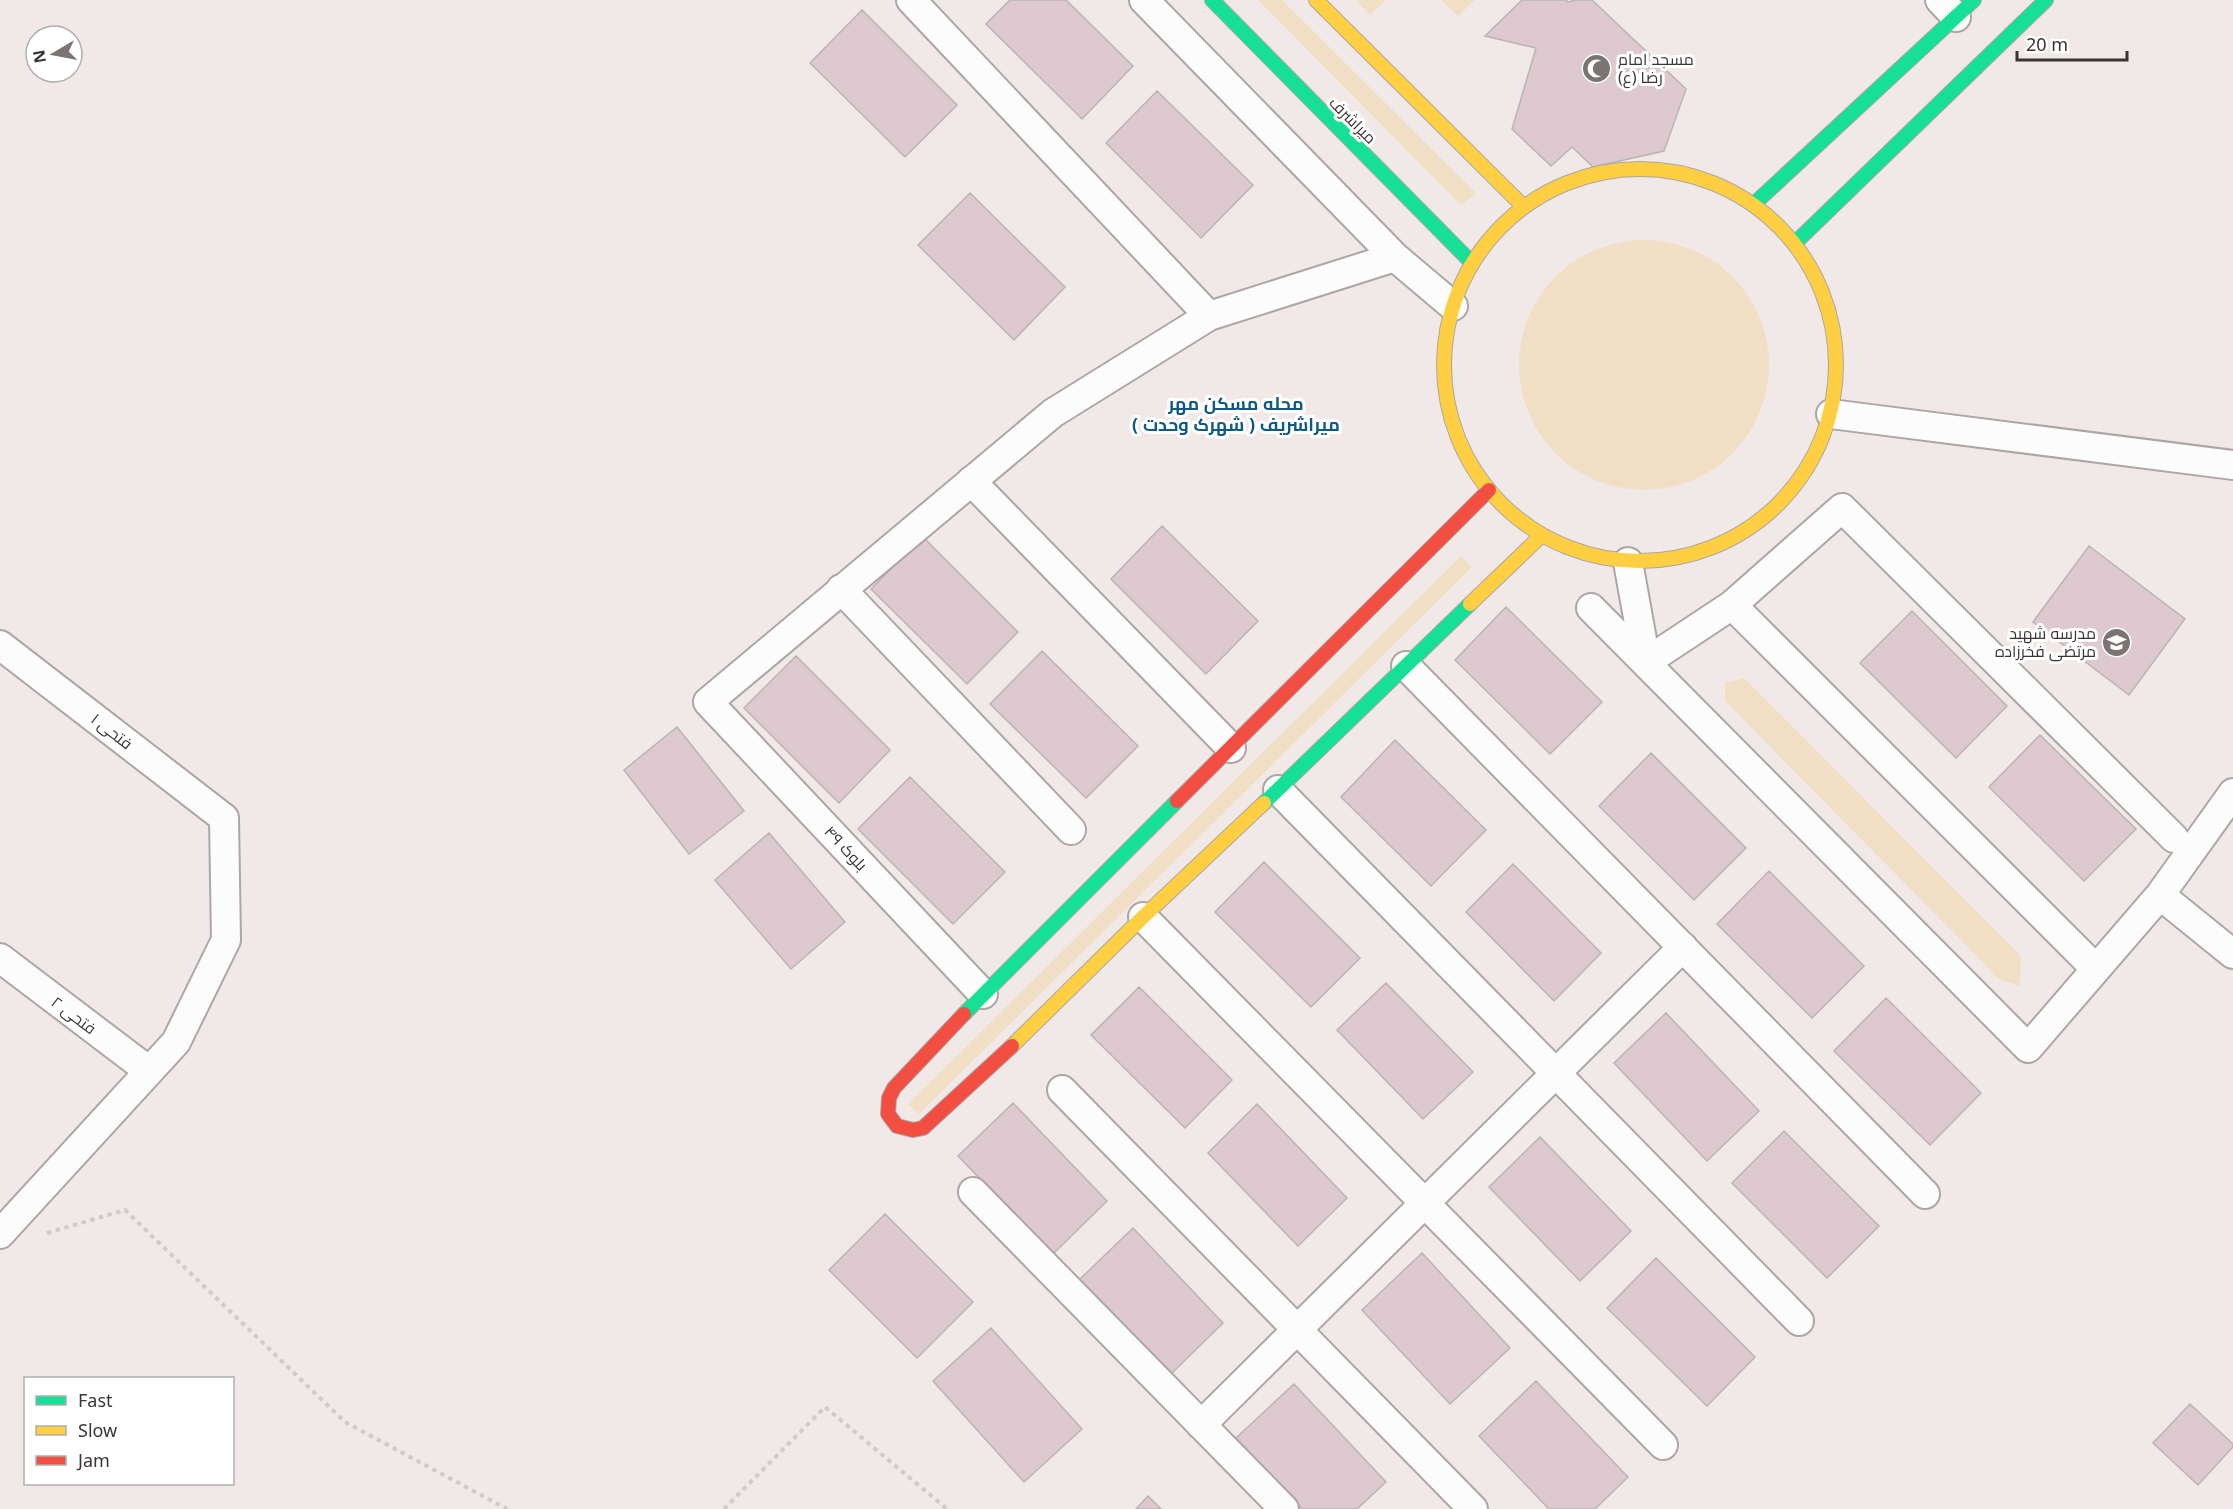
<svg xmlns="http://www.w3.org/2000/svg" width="2233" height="1509" font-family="'Noto Sans',Cairo,sans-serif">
<rect width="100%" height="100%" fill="#f1e9e8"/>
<path fill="#f0dec5" d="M1258 0H1282L1476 193 1461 205Z
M1356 0H1386L1370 15Z
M1441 0H1475L1458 16Z
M1519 365a125 125 0 1 1 250 0a125 125 0 1 1-250 0Z
M1461 556 1472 567 919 1114 908 1104Z
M1744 678 2021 956 2020 986 1999 979 1725 701V683Z"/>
<path fill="#ddc9cf" stroke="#bab4b4" stroke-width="1.5" d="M1010 0H1066L1133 66 1082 119 986 24Z
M1522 0H1566L1568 2 1576 0H1592L1686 89 1664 151 1593 167 1572 147 1551 166 1512 129 1536 48 1485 36Z
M862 10 957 105 905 157 810 63Z
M1157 91 1253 185 1201 238 1106 143Z
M970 193 1065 287 1014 340 918 245Z
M1162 526 1258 621 1206 674 1111 579Z
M923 537 1018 632 967 684 871 589Z
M2089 546 2185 619 2129 695 2033 622Z
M1506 607 1602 702 1550 754 1455 660Z
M1912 611 2007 706 1956 758 1860 663Z
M1042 651 1138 746 1086 798 990 704Z
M796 656 890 750 839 803 744 708Z
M677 727 744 811 689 854 624 770Z
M2040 735 2136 829 2084 881 1989 787Z
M1395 740 1486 830 1431 886 1341 797Z
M1651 753 1746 848 1694 900 1599 806Z
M910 777 1005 872 953 924 858 829Z
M769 833 845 922 791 969 715 880Z
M1264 862 1360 958 1311 1007 1215 912Z
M1513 864 1601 953 1554 1001 1466 912Z
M1769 871 1864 966 1812 1018 1717 924Z
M1386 983 1473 1072 1423 1119 1337 1030Z
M1139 987 1232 1080 1185 1128 1091 1035Z
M1886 998 1981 1093 1930 1145 1834 1051Z
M1666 1013 1759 1111 1707 1161 1614 1063Z
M1013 1103 1107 1201 1053 1254 958 1156Z
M1257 1104 1347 1198 1298 1246 1208 1153Z
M1784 1131 1879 1226 1827 1278 1732 1183Z
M1540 1137 1631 1231 1580 1281 1489 1187Z
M885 1214 973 1302 917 1358 829 1270Z
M1133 1228 1223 1323 1169 1376 1078 1281Z
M1422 1253 1510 1348 1450 1404 1362 1310Z
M1656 1258 1755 1357 1707 1406 1607 1308Z
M991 1328 1082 1429 1024 1482 933 1381Z
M1536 1381 1628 1477 1595 1509H1549L1479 1436Z
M1294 1384 1386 1482 1357 1509H1302L1236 1438Z
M2190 1404 2233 1444V1447L2198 1485 2153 1443Z
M1148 1496 1161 1509H1136Z"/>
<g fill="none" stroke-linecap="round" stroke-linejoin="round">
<defs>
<path id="street" d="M911 0 1209 316
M1144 0 1395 257 1453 306
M1940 0 1956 17
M1831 414 2233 465
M971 481 1231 748
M1628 562 1646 662 1732 605 1842 508 2174 838
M841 589 1071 830
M1732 605 2096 969
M1591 608 2028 1048 2160 895 2233 793
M0 645 224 818 226 940 176 1042 0 1234
M1406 666 1925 1194
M1278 790 1799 1321
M2160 895 2233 954
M1143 917 1663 1445
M0 958 149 1071
M983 994 708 702 1053 413 1209 316 1395 257
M1062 1090 1473 1509
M973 1192 1284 1509
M1201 1425 1683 947"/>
<path id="fast" d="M1212 0 1472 263
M1754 204 1974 0
M1795 243 2046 0
M1264 803 1470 604
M964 1014 1177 801"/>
<path id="slow" d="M1316 0 1523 206
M1444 365a196 196 0 1 1 392 0a196 196 0 1 1-392 0Z
M1470 604 1542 535
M1012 1046 1143 917 1264 803"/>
<path id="jam" d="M1177 801 1489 490
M964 1014 894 1088 889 1098 888 1114 897 1126 913 1130 923 1128 1012 1046"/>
</defs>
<use href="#street" stroke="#aca6a5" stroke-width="32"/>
<use href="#fast" stroke="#aca6a5" stroke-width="16"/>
<use href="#slow" stroke="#aca6a5" stroke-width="16"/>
<use href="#jam" stroke="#aca6a5" stroke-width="16"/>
<path stroke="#cecbcb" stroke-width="4" stroke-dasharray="4.5 4.5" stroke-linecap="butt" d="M47 1233 125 1210 345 1422 507 1509
M724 1509 825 1407 947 1509"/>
<use href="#street" stroke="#fdfcfc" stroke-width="28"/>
<use href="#fast" stroke="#16e098" stroke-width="14"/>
<use href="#slow" stroke="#ffcf43" stroke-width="14"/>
<use href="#jam" stroke="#f24e42" stroke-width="14"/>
</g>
<defs>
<symbol id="mosque-disc" viewBox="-11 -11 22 22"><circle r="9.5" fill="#7a7473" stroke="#fff"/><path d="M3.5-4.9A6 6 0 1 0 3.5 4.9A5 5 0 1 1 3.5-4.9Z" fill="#fff"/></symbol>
<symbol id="school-disc" viewBox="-11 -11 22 22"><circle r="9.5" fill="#7a7473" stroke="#fff"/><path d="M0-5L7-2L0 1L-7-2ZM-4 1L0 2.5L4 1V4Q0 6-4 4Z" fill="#fff"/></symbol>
</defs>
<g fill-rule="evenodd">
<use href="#mosque-disc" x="1580" y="52" width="33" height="33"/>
<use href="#school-disc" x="2100" y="626" width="33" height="33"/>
</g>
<g text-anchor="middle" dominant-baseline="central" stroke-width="6" stroke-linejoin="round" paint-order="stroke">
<g font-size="16" fill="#3a3534" stroke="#fff" text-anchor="start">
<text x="1618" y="59">مسجد امام<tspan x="1618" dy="18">رضا (ع)</tspan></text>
<text x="2096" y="633" text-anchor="end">مدرسه شهید<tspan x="2096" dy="18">مرتضی فخرزاده</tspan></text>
</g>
<g font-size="16" fill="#3a3534" stroke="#fff">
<text transform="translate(1353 120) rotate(45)">میراشرف</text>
<text transform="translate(112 731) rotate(38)">فتحی ۱</text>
<text transform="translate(846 848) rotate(47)">بلوک ۴۹</text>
<text transform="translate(74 1015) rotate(37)">فتحی ۲</text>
</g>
<g font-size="18" font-weight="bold" fill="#0e5986" stroke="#fff">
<text x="1236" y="403">محله مسکن مهر<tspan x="1236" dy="21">میراشریف ( شهرک وحدت )</tspan></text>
</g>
</g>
<rect x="24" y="1377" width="210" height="108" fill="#ffffff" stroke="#b0aeae" stroke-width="1.5"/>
<rect x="36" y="1396" width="30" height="9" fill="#16e098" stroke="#b0aeae" stroke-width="1.5"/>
<text x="78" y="1407" font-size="18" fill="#3a3534">Fast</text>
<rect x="36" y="1426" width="30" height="9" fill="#ffcf43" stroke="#b0aeae" stroke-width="1.5"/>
<text x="78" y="1437" font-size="18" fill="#3a3534">Slow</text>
<rect x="36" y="1456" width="30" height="9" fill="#f24e42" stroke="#b0aeae" stroke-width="1.5"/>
<text x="78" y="1467" font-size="18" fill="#3a3534">Jam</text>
<g transform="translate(54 54) rotate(260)"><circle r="28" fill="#ffffff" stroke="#b0aeae" stroke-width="1.5"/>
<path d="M0-4.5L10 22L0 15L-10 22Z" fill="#7a7473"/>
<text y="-9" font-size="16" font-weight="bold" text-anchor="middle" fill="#3a3534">N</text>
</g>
<path d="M2017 51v9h110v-9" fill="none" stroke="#3a3534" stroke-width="3"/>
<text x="2026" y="51" font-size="18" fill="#3a3534" stroke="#ffffff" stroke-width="4.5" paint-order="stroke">20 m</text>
</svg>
